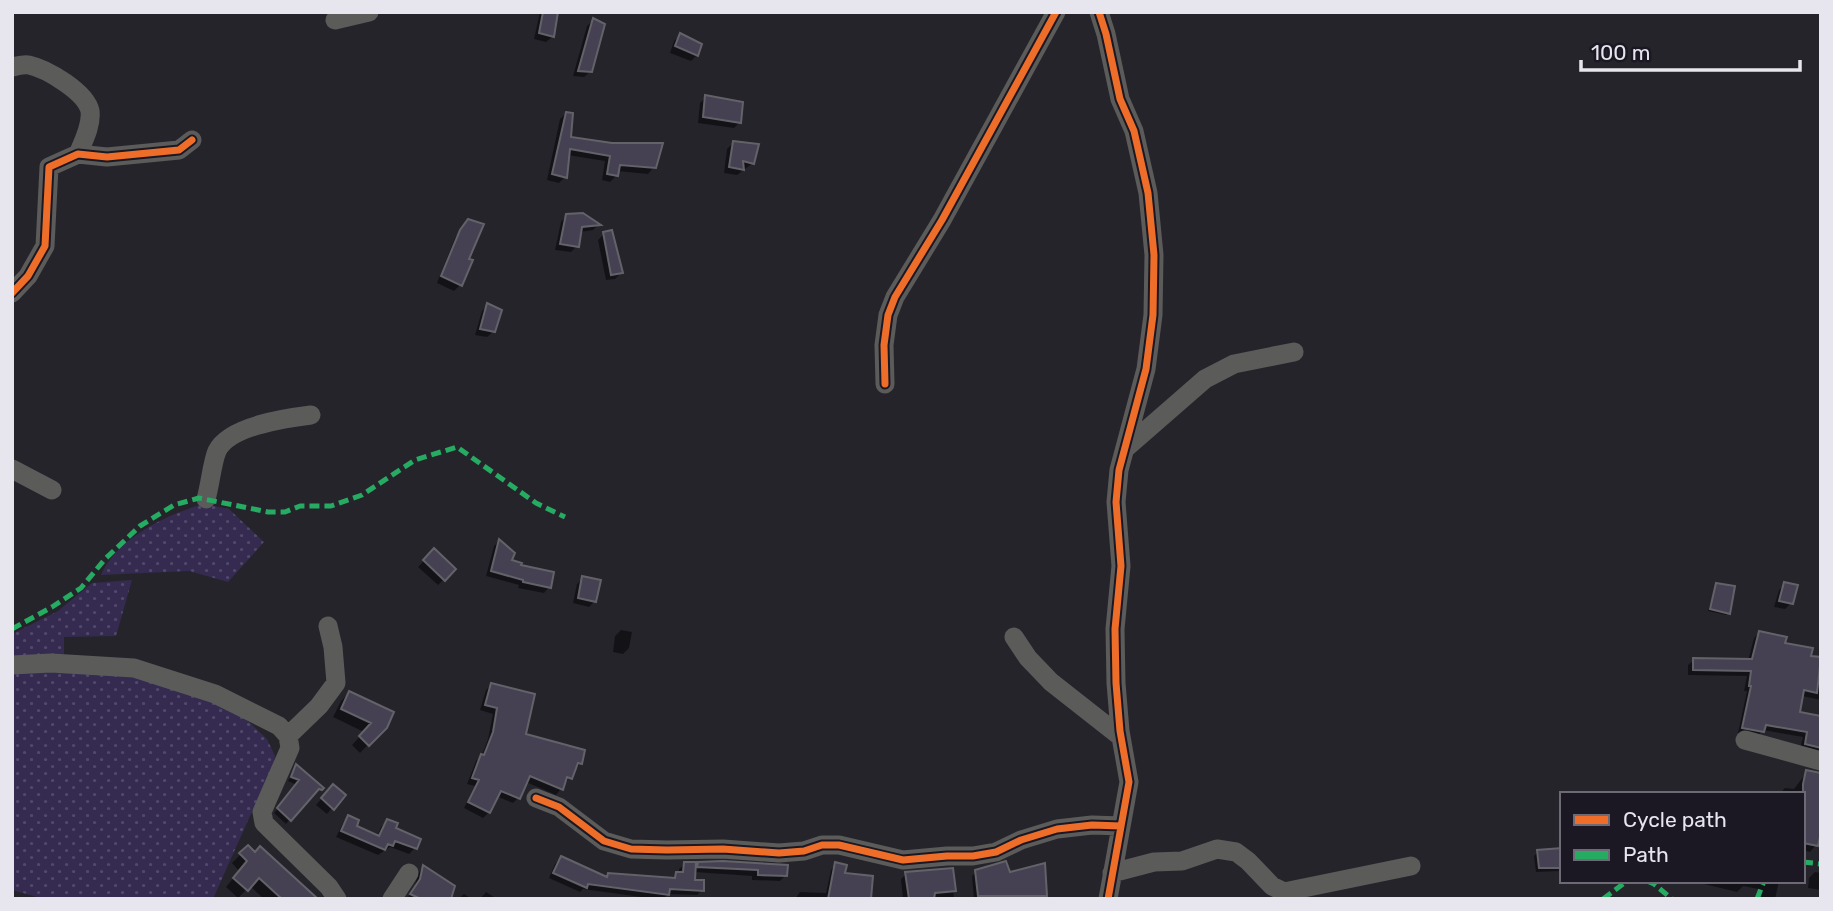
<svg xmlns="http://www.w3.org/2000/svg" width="1833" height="911" font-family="Rubik,sans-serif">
<defs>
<pattern id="grass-dots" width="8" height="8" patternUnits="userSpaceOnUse" patternTransform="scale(1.75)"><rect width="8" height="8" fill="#352a50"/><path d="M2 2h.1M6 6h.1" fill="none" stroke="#52496a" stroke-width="1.8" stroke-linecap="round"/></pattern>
</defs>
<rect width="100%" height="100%" fill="#25242b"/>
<path fill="url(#grass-dots)" d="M203 504 229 509 264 542 228 582 189 571 101 575C117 538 166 515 203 504Z
M132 580 116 636 64 637V655L12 658V634L58 611 92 583Z
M12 669 136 673 216 702 249 722 267 739 275 756 270 780 250 816 213 899H44L12 890Z"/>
<path fill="#0007" d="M540 12H557L552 37 546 42 534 39Z
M593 20 591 71 584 77 573 76 587 26Z
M680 36 697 55 691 61 670 53 674 41Z
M706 97 740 122 734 128 698 123 700 103Z
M566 113 569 139 654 167 648 174 617 171 616 176 610 182 602 180 605 161 567 155 565 177 559 183 547 180 560 119Z
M733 143 753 163 737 175 724 173 727 149Z
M567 215 598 225 593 230 580 232 577 246 571 252 555 250 561 222Z
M462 228 460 285 454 291 437 283 455 238Z
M604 234 621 273 615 279 606 280 598 240Z
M488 305 494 331 487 337 475 335 482 311Z
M499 541 509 561 549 587 544 593 518 588 519 585 486 576 494 546Z
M434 550 454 569 438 585 418 567Z
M583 578 595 601 589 607 573 603 577 584Z
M1785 584 1791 603 1785 609 1774 607 1779 590Z
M1716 585 1729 613 1726 615 1708 611Z
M621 630 632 632 629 648 623 654 613 652 615 636Z
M1759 633 1809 658 1821 667V700L1802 696 1798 714 1821 718V755L1800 749 1803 737 1763 730 1757 737 1738 733 1747 691H1744L1747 676 1688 675V665L1694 660 1748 661 1754 638Z
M491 685 524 735 583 751 580 764 556 795 526 782 518 798 513 803 496 796 489 812 483 818 464 808 475 786 467 784 476 761 482 755 488 739 493 714 480 710 486 690Z
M349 693 385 727 360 753 352 745 364 732 333 717 341 701Z
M296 767 321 788 316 794 313 792 286 824 274 813 297 785 288 781Z
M1807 772 1816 845 1810 852 1803 850V794H1779L1785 788 1794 789Z
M327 792 332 808 327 814 316 805Z
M349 817 355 827 377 837 381 827 387 821 415 848 409 854 390 847 378 855 336 837 343 823Z
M248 847 314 899H264L250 886 238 898 226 887 239 871 232 863Z
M1562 850 1561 871 1536 872 1534 856 1538 852Z
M561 858 605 879 609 875 670 879 679 874V869L685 864 694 868 698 863 786 866V875L780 881 752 880V876L694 872V881L702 890 697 895 668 894 663 899H641V897L583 889 580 892 549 878 555 864Z
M836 864 843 875 869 898 874 899H795L800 892 826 893 831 870Z
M424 868 449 899H407L415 886 418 873Z
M951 870 954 899H903L901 879 906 874Z
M976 872 1009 874 1045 896 1042 899H974L972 876Z
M1815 872 1821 873V890L1808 888 1809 878Z
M1705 881H1779L1775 899H1761L1763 890 1743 886 1737 892 1704 884Z
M486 892 497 899H480Z
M464 894 472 899H458Z"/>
<path fill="#454152" stroke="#636269" stroke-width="2" d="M543 12H558L554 37 539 33Z
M593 18 605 24 592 72 578 71Z
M680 33 702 44 698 56 675 46Z
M705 95 743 102 741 123 703 117Z
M566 112 573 113 571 137 612 143H663L656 168 620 165 618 176 607 174 610 156 570 149 567 178 552 174Z
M733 141 759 144 754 164 743 161 744 170 729 167Z
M583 213 601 225 582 227 579 247 560 244 566 214Z
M468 219 484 224 469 259 473 260 462 286 441 276 460 230Z
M612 230 623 273 611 275 603 232Z
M487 303 502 310 495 332 480 329Z
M499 539 515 553 512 560 522 563 521 565 554 572 551 588 523 582V580L491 571Z
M434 548 456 569 445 581 423 560Z
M582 576 601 580 596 602 578 598Z
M1784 582 1798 585 1793 604 1779 601Z
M1716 583 1735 586 1730 614 1710 609Z
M1759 631 1787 637 1785 643 1813 648 1811 656 1821 657 1817 693 1804 690 1800 712 1821 716V748L1805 744 1807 732 1766 725 1764 732 1742 728 1751 686H1749L1751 671 1693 670V658L1752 659Z
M491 683 535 694 526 734 585 750 582 764 578 763 572 779 567 777 563 790 530 776 520 799 501 791 490 813 468 802 479 780 472 778 481 754 484 755 493 732 497 708 485 705Z
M349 691 394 712 387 728 369 746 359 736 371 723 341 709Z
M296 764 324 788 322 790 319 789 291 821 277 808 299 780 291 777Z
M1806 770 1821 773V833L1818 846 1803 843V784Z
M333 784 346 795 334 810 321 798Z
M348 815 359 820 357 826 379 836 387 819 398 823 396 828 421 839 417 849 395 841 393 846 388 844 385 850 341 831Z
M248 845 255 852 260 846 318 899H282L259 878 248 891 233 878 247 861 239 853Z
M1562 848V868H1539L1537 850Z
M561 856 607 877 608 873 675 878 676 872H683L684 862H696L695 880H704V891L670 889 669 895 588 884 587 888 553 873Z
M723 861 788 865 787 876 758 875V870L697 867 698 862Z
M1006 861 1010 872 1045 863 1047 896H978L975 870Z
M835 862 847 865 845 873 873 876 871 899H828Z
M423 865 455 886 451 899H421L410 894 420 879Z
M953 868 956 891 935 893 934 899H909L905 872Z"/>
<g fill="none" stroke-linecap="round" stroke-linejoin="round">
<path stroke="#5b5b5a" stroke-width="19" d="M1099 12 1106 34 1120 99 1134 131 1148 193 1154 255 1153 315 1146 369 1119 470 1116 502 1121 566 1115 629 1116 683 1120 731 1129 782 1108 899
M335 20 369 12
M12 67C17 66 24 64 29 65 47 69 86 92 90 111 92 125 83 142 78 154
M12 293 28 276 45 246 49 167 78 154 107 157 179 150 192 140
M885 384 884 345 888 315 895 297 942 220 1056 12
M1127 447 1205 379 1234 364 1294 352
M12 469 52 490
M206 499C210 486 212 463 217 451 229 426 287 418 311 415
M1014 637 1028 658 1051 682 1121 737
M12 665 51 663 134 668 215 694 279 726 288 736 290 748 262 812 264 823 329 887 337 899
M288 736 319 706 336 683 333 647 328 626
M1745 740 1821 761
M536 798 559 807 604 841 631 849 667 850 723 849 779 853 804 851 822 845H839L903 860 947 856H973L996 852 1021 840 1057 829 1092 825 1121 826
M1112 873 1154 862 1182 861 1217 849 1236 852 1248 861 1272 886 1284 892 1411 866
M392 899 409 873"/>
<path stroke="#26ab63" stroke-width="5" stroke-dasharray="10 5" stroke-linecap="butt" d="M12 629 52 607 81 588 105 559 140 526 174 505 199 498 268 512H285L300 506H331L362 495 415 460 457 447 536 503 565 517
M1803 862 1821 864
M1647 881 1654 884 1672 899
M1603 899 1627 881
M1757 899 1764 881"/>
<defs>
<path id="cycleway" d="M1099 12 1106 34 1120 99 1134 131 1148 193 1154 255 1153 315 1146 369 1119 470 1116 502 1121 566 1115 629 1116 683 1120 731 1129 782 1108 899
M12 293 28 276 45 246 49 167 78 154 107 157 179 150 192 140
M885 384 884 345 888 315 895 297 942 220 1056 12
M536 798 559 807 604 841 631 849 667 850 723 849 779 853 804 851 822 845H839L903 860 947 856H973L996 852 1021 840 1057 829 1092 825 1121 826"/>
</defs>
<use href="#cycleway" stroke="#1b1824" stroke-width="11"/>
<use href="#cycleway" stroke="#ee6e29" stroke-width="7"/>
</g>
<rect width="1833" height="911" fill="none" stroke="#e7e5ee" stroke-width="28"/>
<rect x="1560" y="792" width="245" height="91" fill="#1b1824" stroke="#6d6a75" stroke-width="2"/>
<rect x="1574" y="815" width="35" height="10" fill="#ee6e29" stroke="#6d6a75" stroke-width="2"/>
<text x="1623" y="827" font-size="21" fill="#e7e5ee">Cycle path</text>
<rect x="1574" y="850" width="35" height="10" fill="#26ab63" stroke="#6d6a75" stroke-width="2"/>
<text x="1623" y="862" font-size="21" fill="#e7e5ee">Path</text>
<path d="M1581 60v10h219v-10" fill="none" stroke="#e7e5ee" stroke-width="3.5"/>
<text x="1591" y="60" font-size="21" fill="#e7e5ee" stroke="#1b1824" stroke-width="5" paint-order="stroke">100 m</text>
</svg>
